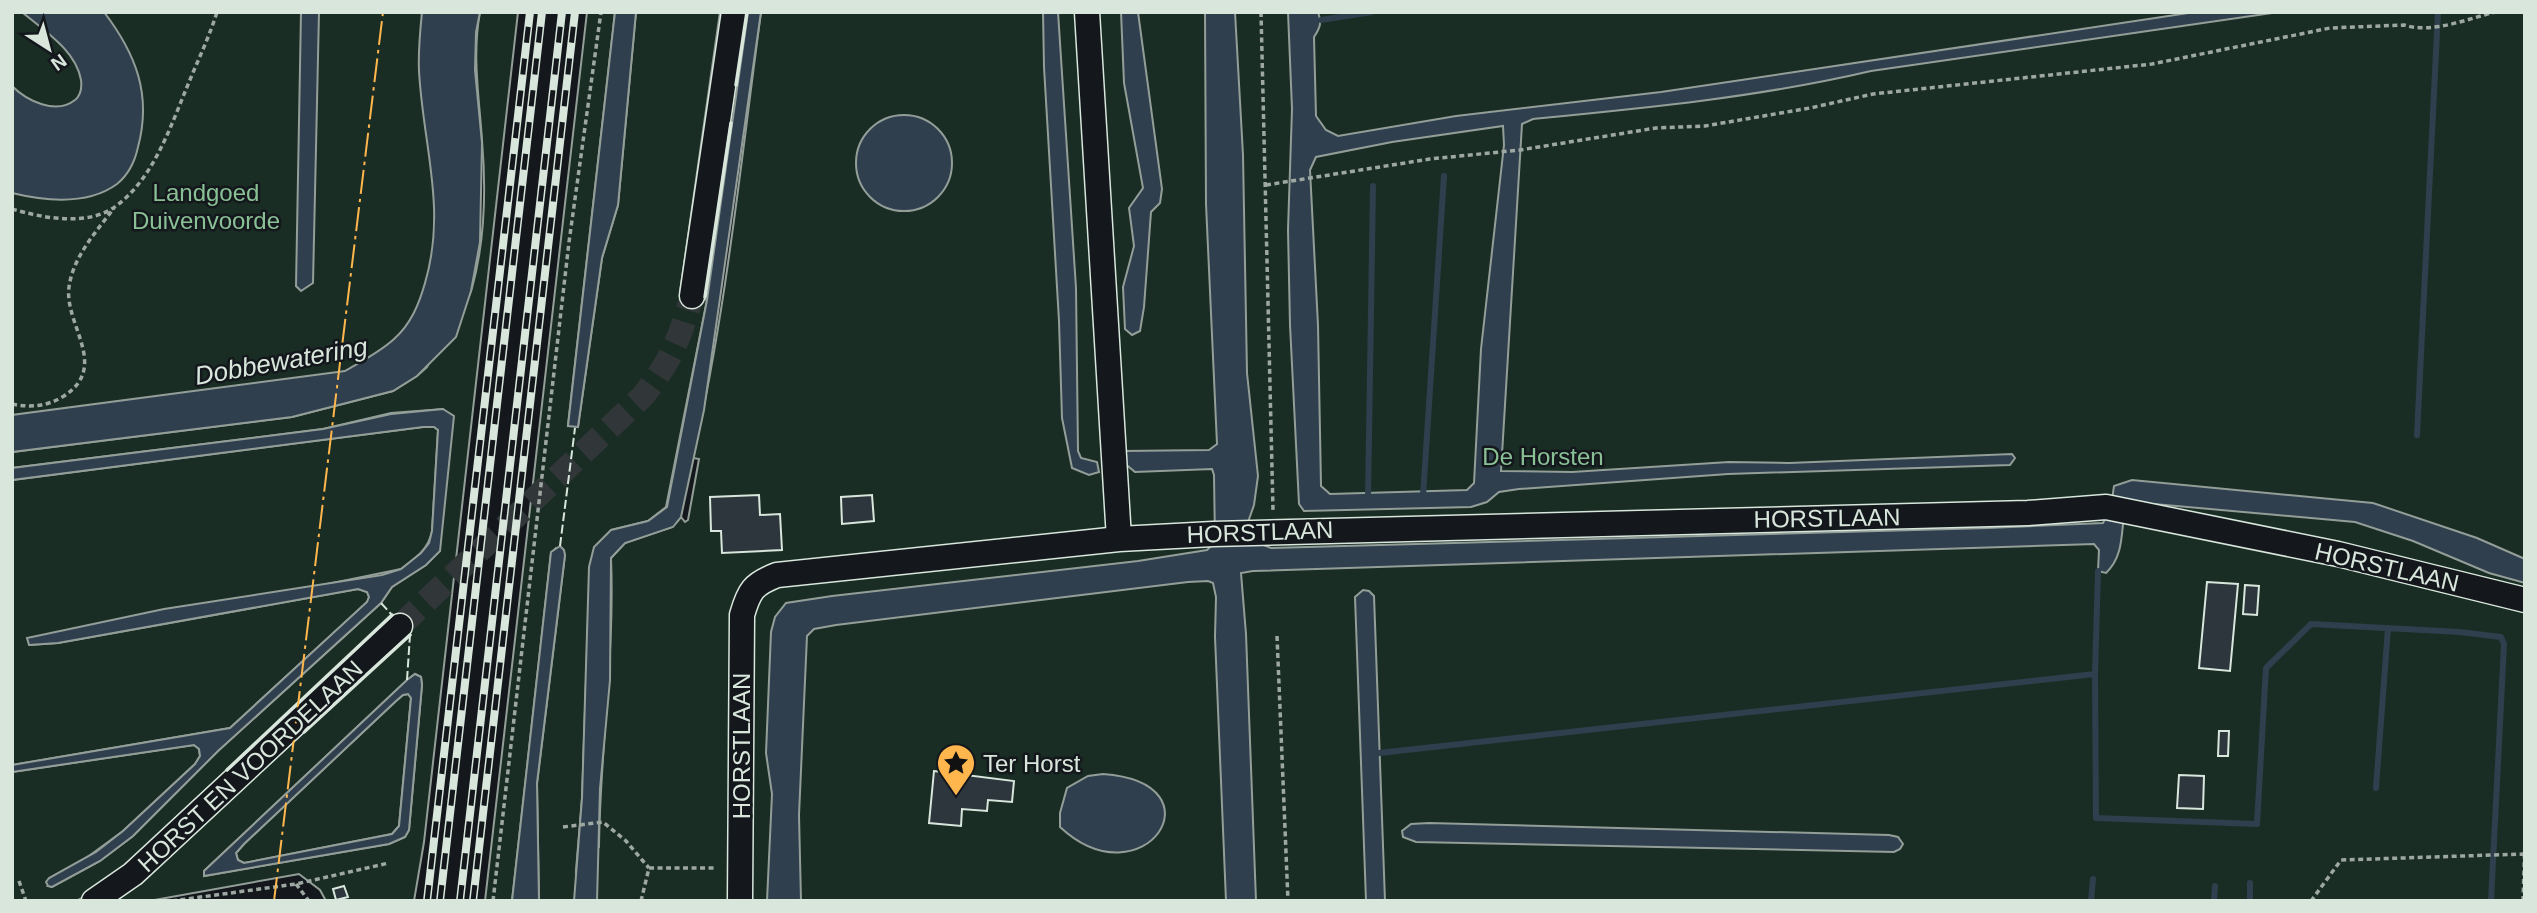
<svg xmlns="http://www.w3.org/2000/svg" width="2537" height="913" font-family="Arial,sans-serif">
<rect width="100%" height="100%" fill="#14181c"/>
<path fill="#1a2d24" stroke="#939e99" stroke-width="2" fill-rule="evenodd" d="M12 12H430L457 168 430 331 350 380 12 426Z
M480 12H518L424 842 414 901H326L320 890 299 874 149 901H115L186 841 409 635 392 616 170 823 163 837 84 897 76 901H12V772L194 745 199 749 200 756 195 764 123 831 48 886 52 887 100 861 133 836 218 751 381 603 392 587 426 565 440 550 443 409 391 413 323 429 12 468V452L292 417 393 391 417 376 427 367C438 347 467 307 472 288 485 241 486 187 482 140 479 96 472 55 480 12ZM415 674 421 677 422 685 409 830 405 837 389 844 204 876V871L407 680Z
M587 12H615L568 425 578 427 602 258 618 205 636 12H720L680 292 707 300 666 507 648 521 611 530 588 622 582 798 576 871 599 847C600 750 615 654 611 558L625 543 672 527 681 517 685 522 688 520 699 459 693 458C726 312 741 161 761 12H2525V901H539L537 784 565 555 556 548 551 553 512 901H485Z
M423 427H434L438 430 432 531C429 549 415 559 401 569L29 645 58 643 358 589 367 592 369 597 367 602 230 728 12 765V480Z
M408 694 411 698 399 826 392 834 244 863 238 860 236 853 244 844 396 701 403 695Z"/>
<path fill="#2f3f4d" stroke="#939e99" stroke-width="2" fill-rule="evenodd" d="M22 12H104C136 54 152 95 138 147 135 161 128 175 117 184 87 206 45 201 12 193V86C27 101 56 115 75 100 81 95 82 88 81 80 76 50 43 30 22 12Z
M301 12H319L313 283 301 291 296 286Z
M422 12H480L476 32 475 70 482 143 480 242 471 291 456 337 417 376 393 391 292 417 12 452V415L345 371C362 361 380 352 394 339 411 324 419 304 425 283 447 208 423 146 419 71 418 51 420 32 422 12Z
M615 12H636L618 205 602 258 578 427 568 426Z
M748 12H761L704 410 681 517 673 527 625 543 611 558 610 680 600 789 597 901H574L582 798 589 567 594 547 611 530 648 521 667 507 707 300Z
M1043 12H1058L1076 288 1078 451 1081 458 1097 462 1099 472 1089 475 1072 468 1062 418 1059 321 1044 67Z
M1121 12H1138L1162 189 1160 203 1151 212 1144 307 1140 331 1132 335 1125 329 1123 287 1134 246 1129 208 1143 188 1124 83Z
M1205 12H1235L1243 155 1247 373 1258 476 1254 505 1247 525 1263 545 1271 548 1988 528 2103 523 2111 507 2114 486 2132 480 2373 503 2477 538 2525 559V583L2489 573 2413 541 2355 522 2154 504H2126C2120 528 2126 554 2106 573L2098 571 2099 550 2094 544 1253 571 1241 573 1246 634 1256 901H1226L1215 637 1216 597 1213 583 1208 581 1188 582 836 625 814 629 807 636 799 815 801 901H767L772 794 766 753 771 632 775 617 786 603 832 596 1138 561 1207 550 1215 542 1214 475 1212 469 1135 472 1123 462V451L1209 450 1217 444 1206 204Z
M1288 12H1318C1322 23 1320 28 1314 37L1316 116 1326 130 1338 136 1456 116 1661 92 2195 12H2279L1871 71C1760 97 1646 108 1533 119L1522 124 1501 471 1572 472 1729 462 1789 463 2012 454 2015 458 2010 465 1728 474 1519 489 1499 492 1487 502 1471 507 1304 511 1299 504 1290 325 1288 230 1292 109ZM1503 126 1504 145 1481 349 1474 483 1467 490 1330 494 1321 486 1318 325 1310 170 1316 157 1392 142Z
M856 163a48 48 0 1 1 96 0a48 48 0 1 1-96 0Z
M443 409 454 416 440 551 426 565 392 587 381 603 218 751 133 836 100 861 52 887 48 886 46 882 49 878 96 852 123 831 195 764 200 756 199 749 194 745 12 772V765L230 728 367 602 369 597 367 592 358 589 58 643 29 645 27 638 164 609 382 575 401 569 421 553 429 543 432 531 438 430 434 427H423L12 480V468L323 429 391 414Z
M560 546 564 550 565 555 537 783 539 901H512L551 552Z
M1363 590 1369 591 1374 596 1385 901H1366L1355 597Z
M415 674 421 677 422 685 409 830 405 837 389 844 204 876V871L407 680ZM408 694 411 698 399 826 392 834 244 863 238 860 236 853 244 844 396 701 403 695Z
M1103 774C1225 783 1143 904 1060 827V813L1067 788 1088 776Z
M1429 823 1889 835 1898 837 1903 844 1900 849 1894 852 1416 842 1403 837 1402 831 1411 824Z"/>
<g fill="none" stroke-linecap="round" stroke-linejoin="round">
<path stroke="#2f3f4d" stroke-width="6" d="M1321 20 1372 12
M2417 435 2438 12
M1423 496 1444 176
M1368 498 1373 186
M2098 571 2095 674 2096 818 2257 824 2266 668 2311 624 2460 632 2501 637 2504 644 2491 901
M1379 753 2095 674
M2376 788 2388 628
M2091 901 2093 879
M2214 901 2215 886
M2250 901V883"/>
</g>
<path fill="#2c363c" stroke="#d8e6dc" stroke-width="2" d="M759 495 760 515 780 514 782 550 722 553 721 531H711L710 497Z
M872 495 874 521 842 524 841 497Z
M2207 582 2238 584 2230 671 2199 668Z
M2245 585 2259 586 2257 615 2243 614Z
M2219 731H2229L2228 756H2218Z
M934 771 1014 781 1012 802 988 800 987 811 962 809 961 826 929 823Z
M2179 775 2204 776 2203 809 2177 808Z
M344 886 348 897 336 900 333 889Z"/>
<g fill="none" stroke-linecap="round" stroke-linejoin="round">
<path stroke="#313739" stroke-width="24" stroke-dasharray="24 12" stroke-linecap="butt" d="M400 626 643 396C672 359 679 340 692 296"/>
<defs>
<path id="minor" d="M1087 12 1119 539
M692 296 734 12
M94 901 133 874 400 626
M740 901 742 615C749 591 753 584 777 575L1119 539 1213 534 2028 513 2106 507 2338 554 2525 600"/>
</defs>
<use href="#minor" stroke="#d8e6dc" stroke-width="27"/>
<path stroke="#9da8a2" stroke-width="3.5" stroke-dasharray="5 3.5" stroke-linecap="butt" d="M1261 12 1273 510
M1266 185 1430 159 1520 150 1656 128 1705 126 1810 108 1873 94 2152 64 2330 28 2404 25C2431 34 2468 19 2495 12
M12 209C43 218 88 227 116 206 153 179 170 128 187 87 197 62 209 38 217 12
M12 404C31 408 48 406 64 396 110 366 64 325 69 287 73 257 96 232 114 208
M1277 636 1288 901
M563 827 603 822 626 841 649 868
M19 881 26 901
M296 884 309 901
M172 901 296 884 389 863
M493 901 569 242 601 12
M641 901 649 868H717
M2311 901 2341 860 2524 854
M2523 901 2525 839"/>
<use href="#minor" stroke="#14181c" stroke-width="24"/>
<defs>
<path id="rail" d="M427 901 530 12
M440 901 542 12
M460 901 562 12
M473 901 575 12"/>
</defs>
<use href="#rail" stroke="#d8e6dc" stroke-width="8"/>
<use href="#rail" stroke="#14181c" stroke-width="5" stroke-dasharray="16" stroke-linecap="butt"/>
<path stroke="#d8e6dc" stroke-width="2" stroke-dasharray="9 3.5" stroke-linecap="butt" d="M560 546 575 428
M381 603 392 615
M407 680 410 635"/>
<path stroke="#d8e6dc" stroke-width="3.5" d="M736 85 747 12
M705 297 731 123
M304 732 410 635
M227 770 392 615"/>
<path stroke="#ffb74d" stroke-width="2" stroke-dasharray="24 5 3.5 5" stroke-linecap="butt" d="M274 901 383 12"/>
</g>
<defs>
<symbol id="sight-pin" viewBox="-11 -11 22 30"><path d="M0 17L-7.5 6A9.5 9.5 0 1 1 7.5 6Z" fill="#ffb74d" stroke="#14181c"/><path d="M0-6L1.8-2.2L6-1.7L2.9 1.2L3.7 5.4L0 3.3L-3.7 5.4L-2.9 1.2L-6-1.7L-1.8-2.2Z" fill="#111"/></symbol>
</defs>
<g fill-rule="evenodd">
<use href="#sight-pin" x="934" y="741" width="44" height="60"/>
</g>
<g text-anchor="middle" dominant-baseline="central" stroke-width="5" stroke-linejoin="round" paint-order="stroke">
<g font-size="24" fill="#8ac095" stroke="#14181c">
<text x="206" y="192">Landgoed<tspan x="206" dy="28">Duivenvoorde</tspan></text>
<text x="1543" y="456">De Horsten</text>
</g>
<g font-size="24" fill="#d8e6dc" stroke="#14181c">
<text transform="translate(1827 518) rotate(-1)">HORSTLAAN</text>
<text transform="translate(1260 532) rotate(-2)">HORSTLAAN</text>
<text transform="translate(2387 567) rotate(13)">HORSTLAAN</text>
<text transform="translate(741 746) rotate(-90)">HORSTLAAN</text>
<text transform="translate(250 766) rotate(-43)">HORST EN VOORDELAAN</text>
</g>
<g font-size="24" fill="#d8e6dc" stroke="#14181c" text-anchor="start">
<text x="983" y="763">Ter Horst</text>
</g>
<g font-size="26" font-style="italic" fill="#d8e6dc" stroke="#14181c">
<text transform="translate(281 361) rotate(-10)">Dobbewatering</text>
</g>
</g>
<rect width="2537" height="913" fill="none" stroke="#d8e6dc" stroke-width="28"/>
<g transform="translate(49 49) rotate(144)" stroke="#14181c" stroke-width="5" paint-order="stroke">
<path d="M0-5L12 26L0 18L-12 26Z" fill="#d8e6dc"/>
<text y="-10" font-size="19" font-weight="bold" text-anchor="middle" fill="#d8e6dc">N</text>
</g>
</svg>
